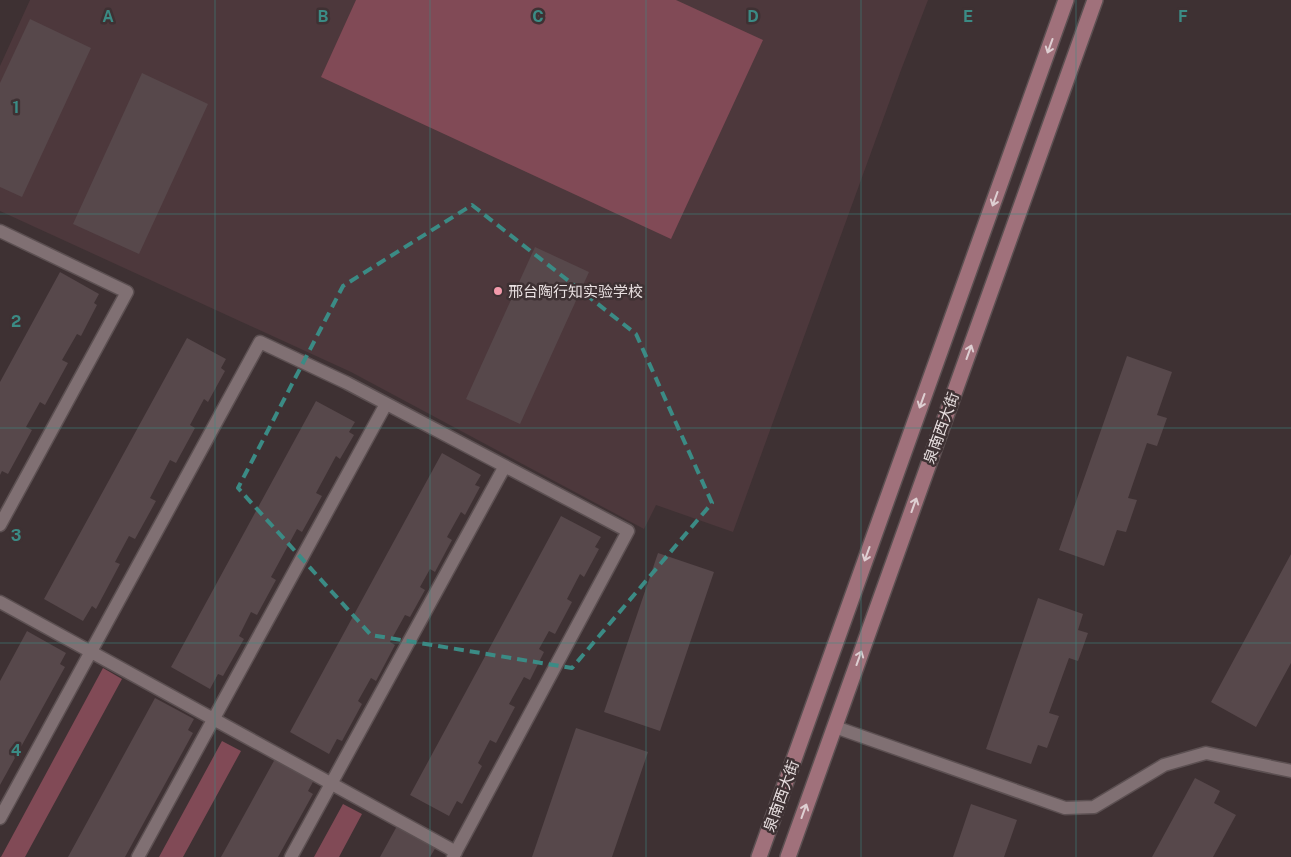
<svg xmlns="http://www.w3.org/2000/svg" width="1291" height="857" font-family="'Public Sans','Noto Sans SC',sans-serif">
<rect width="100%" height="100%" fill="#3e3133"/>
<path fill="#4d383c" d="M30 0H928L901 70 733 532 656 505 644 529 351 372 0 211V66Z"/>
<path fill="#814a56" d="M356 0H676L763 40 671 239 321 77Z
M103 668 122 679 25 857H1Z
M222 741 241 751 183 857H159Z
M343 804 362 814 339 857H314Z"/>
<path fill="#57484b" d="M30 19 91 48 22 197 0 187V83Z
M142 73 208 104 139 254 73 224Z
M535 247 589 272 520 424 466 399Z
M60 272 99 294 94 303 97 305 81 336 77 334 62 360 68 363 45 405 40 402 26 427 32 430 8 474 2 471 0 475V382Z
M187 338 226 359 221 368 225 371 208 402 204 399 190 425 195 428 176 463 170 460 150 498 156 501 135 539 129 536 115 562 120 564 96 609 92 606 83 621 44 599Z
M1127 356 1172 372 1157 415 1167 418 1157 446 1147 443 1128 498 1137 500 1126 532 1117 530 1104 566 1059 550Z
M316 401 355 422 349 432 354 435 340 459 336 456 316 493 322 496 302 532 297 529 271 577 276 580 257 615 251 612 239 636 244 639 223 676 218 674 210 689 171 667Z
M442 453 481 475 475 485 480 487 465 515 461 512 447 537 452 540 435 572 430 569 420 587 425 590 410 617 405 615 390 642 395 645 376 681 371 678 358 701 362 704 342 741 337 739 329 754 290 732Z
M561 516 601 537 595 547 599 549 584 577 580 574 567 599 572 602 555 634 549 631 539 649 544 652 530 680 524 677 509 704 515 707 496 743 490 740 478 763 482 766 462 804 457 801 449 816 410 795Z
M658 553 714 572 660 731 604 712Z
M1291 554V663L1256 727 1211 702Z
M1038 598 1083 614 1078 630 1088 633 1078 661 1069 658 1049 713 1059 716 1047 748 1038 745 1031 764 986 749Z
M27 631 66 653 60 664 65 667 0 785V681Z
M155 698 194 719 188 730 193 733 125 857H68Z
M576 728 648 752 612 857H532Z
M275 759 314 780 308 791 313 794 278 857H221Z
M1195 778 1220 791 1214 803 1236 815 1213 857H1152Z
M971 804 1017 820 1004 857H953Z
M397 826 436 847 430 857H380Z"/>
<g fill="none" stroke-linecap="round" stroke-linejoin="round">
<defs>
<path id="lane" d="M0 231 127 292 0 525
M0 602 456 852
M835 727 1065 808 1094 807 1164 765 1206 753 1291 771
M0 818 260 342 347 383 628 531 453 857
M138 857 386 404
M291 857 505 466"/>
<path id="secondary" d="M759 857 1066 0
M788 857 1095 0"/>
</defs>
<use href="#lane" stroke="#5c5052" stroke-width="15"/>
<use href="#secondary" stroke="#5c5052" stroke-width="18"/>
<use href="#lane" stroke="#807073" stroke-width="12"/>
<use href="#secondary" stroke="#a0717b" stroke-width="15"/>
</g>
<defs><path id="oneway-shaft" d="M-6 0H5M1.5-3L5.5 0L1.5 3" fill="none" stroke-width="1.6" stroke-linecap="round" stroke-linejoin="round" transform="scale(1.25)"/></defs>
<g stroke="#decfd2">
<use href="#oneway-shaft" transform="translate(1050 46) rotate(110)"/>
<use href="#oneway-shaft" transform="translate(995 199) rotate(110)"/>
<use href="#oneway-shaft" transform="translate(969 352) rotate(-70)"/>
<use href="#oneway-shaft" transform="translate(922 401) rotate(110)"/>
<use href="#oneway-shaft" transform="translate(914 505) rotate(-70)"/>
<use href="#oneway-shaft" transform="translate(867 554) rotate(110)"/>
<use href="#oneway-shaft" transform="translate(859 658) rotate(-70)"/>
<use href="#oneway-shaft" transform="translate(804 811) rotate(-70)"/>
</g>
<path fill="none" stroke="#3b8b85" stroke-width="4" stroke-dasharray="10 6" stroke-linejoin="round" d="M472 205 636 334 712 503 572 668 371 635 238 488 343 286Z"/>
<path fill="none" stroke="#3b8b85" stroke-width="1" stroke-opacity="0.55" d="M215 0V857M430 0V857M646 0V857M861 0V857M1076 0V857M0 214H1291M0 428H1291M0 643H1291"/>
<circle fill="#f39aab" stroke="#3e3133" stroke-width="2" cx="498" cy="291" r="5"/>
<g text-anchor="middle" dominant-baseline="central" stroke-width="5" stroke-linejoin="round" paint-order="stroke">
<g font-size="15" fill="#e9e0e1" stroke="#3e3133" text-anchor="start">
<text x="508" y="291">邢台陶行知实验学校</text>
</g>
<g font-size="15" fill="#e9e0e1" stroke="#3e3133">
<text transform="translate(941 428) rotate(-70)">泉南西大街</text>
<text transform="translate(781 796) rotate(-70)">泉南西大街</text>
</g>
</g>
<g font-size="16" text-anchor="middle" font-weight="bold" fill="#3b8b85" stroke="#3e3133" stroke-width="5" stroke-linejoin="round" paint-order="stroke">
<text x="108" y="22">A</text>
<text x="323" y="22">B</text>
<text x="538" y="22">C</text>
<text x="753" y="22">D</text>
<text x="968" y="22">E</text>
<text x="1183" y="22">F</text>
<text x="16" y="113">1</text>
<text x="16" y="327">2</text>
<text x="16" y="541">3</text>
<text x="16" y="756">4</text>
</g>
</svg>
